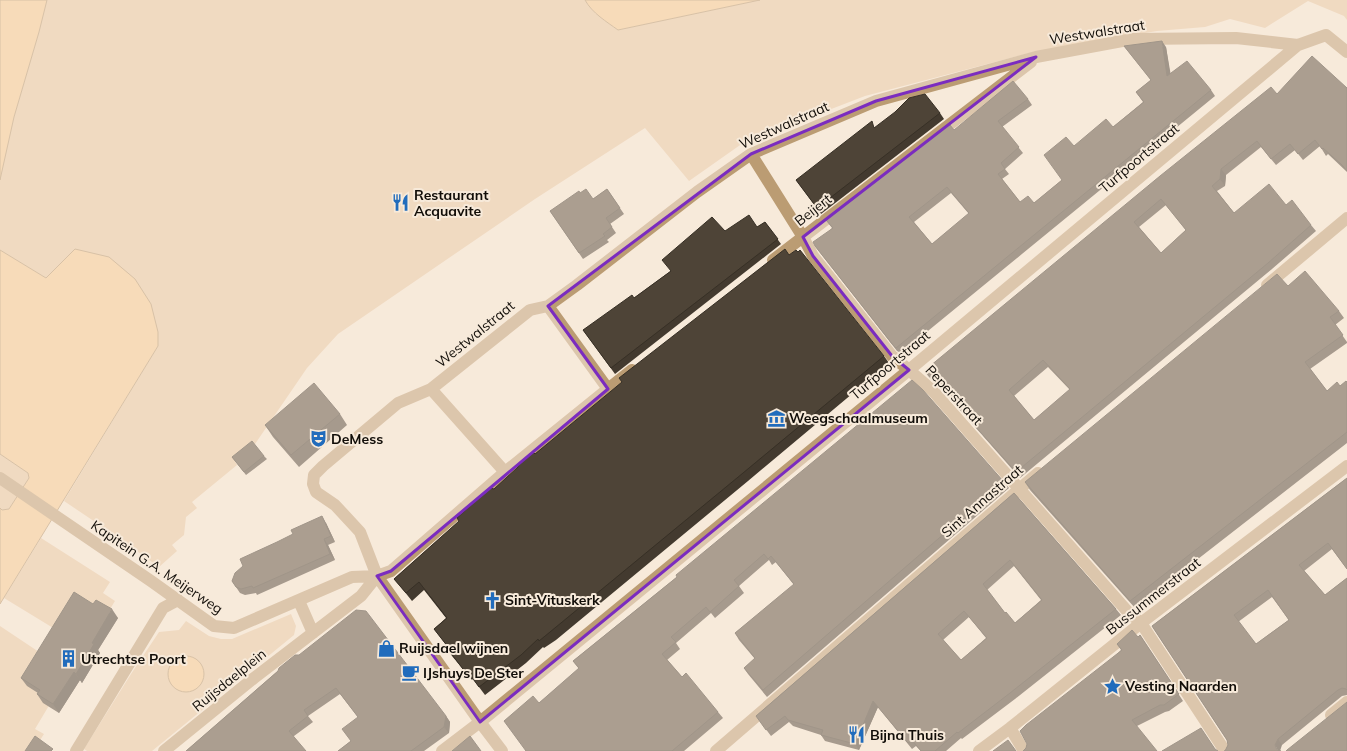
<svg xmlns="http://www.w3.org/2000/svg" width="1347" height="751" font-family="Mulish,sans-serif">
<rect width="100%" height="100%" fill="#f7eada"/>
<path fill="#e6c8a3" d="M47 0H585C592 13 607 22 618 30L760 0H1347V20L1344 16 1308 1 1265 28 1230 19 1205 27 1157 31 1033 52 865 96 743 143 689 181 645 128 535 199 338 334 307 368 255 444 235 461 237 465 192 502 197 508 186 517 184 535 172 545 177 551 159 567 113 534 64 501 158 346 75 249 46 278 0 250V180L14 117 39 32Z
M0 454 28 473 29 478 9 509 2 510 0 508Z
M41 538 110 582 103 593 115 601 86 648 4 598Z
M291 614 296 626 294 635 152 751H87L84 749 131 674 159 632 179 630 186 621 209 636 221 639H232Z
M0 626 69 672 35 729 44 734 33 751H0Z"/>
<path fill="#f5c990" stroke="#b19167" d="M0 0H47L39 32 14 117 0 180Z
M585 0H760L618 30C607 22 592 13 585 0Z
M75 249 109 257 135 279 151 304 158 332V346L0 604V508L2 510 9 509 29 478 28 473 0 454V250L46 278Z
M168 674a18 18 0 1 1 36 0a18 18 0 1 1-36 0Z"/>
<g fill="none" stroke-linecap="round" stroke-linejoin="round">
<path stroke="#bb9c73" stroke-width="12" d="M751 154 803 237 813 256 892 356 909 370 933 391 1128 612 1141 623 1225 751
M773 260 1031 62
M1267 285 1347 218
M431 389 505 472
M608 389 632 370
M0 478 151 581 214 626 234 628 352 577 377 576 391 571 505 472 608 389 548 306
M299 601 313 633
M1331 715 1347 702
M1010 728 1024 751
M76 751 163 608 178 600
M164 751 254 678 361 596 377 576
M442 751 480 722 909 370 1298 45
M502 751 480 722 377 576 360 532 335 505 316 492 313 484 314 475 323 466 398 403 431 389 530 310 548 306 577 285 697 192 751 154 876 101 1036 57 1133 39 1236 38 1298 45 1326 35 1347 52
M716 751 1038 473
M979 751 1010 728 1141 623 1347 466"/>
</g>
<path fill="#433a2f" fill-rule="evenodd" d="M1124 46 1166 47 1170 74 1211 90 1215 96 901 353 897 351 815 246 832 228 826 220 954 130 1028 99 1032 105 1002 127 1023 153 1005 169 1009 174 1002 179 1020 202 1034 203 1062 180 1074 146 1113 127 1143 102 1136 92 1151 80ZM951 193 969 214 932 244 914 222Z
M1347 88V172L1328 154 1326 156 1320 146 1303 160 1295 150 1276 165 1261 147 1226 175 1225 186 1217 191 1234 213 1286 205 1311 225 1316 231 1272 269 1020 478 939 386 929 377 924 371 1277 94ZM1166 205 1186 230 1161 253 1139 227ZM1048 367 1070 390 1034 420 1014 396Z
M940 113 944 119 821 214 796 180 876 127Z
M607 189 624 214 610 224 616 233 607 240 609 242 583 259 550 211 580 193 593 199Z
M765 222 781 244 615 374 583 330 634 298 725 231 757 227Z
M789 255 884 356 889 363 748 481 556 640 544 648 543 647 526 663 485 695 473 679 472 680 452 656 447 648 448 647 434 629 446 618 424 590 412 601 400 586 394 579 535 454Z
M1288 286 1339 311 1344 318 1335 325 1347 342V343L1310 369 1327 391 1340 386 1347 382V443L1135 608 1030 490 1025 482Z
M340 414 347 425 299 467 273 437 265 425Z
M264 456 267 459 246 475 232 457Z
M1347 478V569L1332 549 1304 571 1325 595 1347 578V695L1342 696 1282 745 1225 751 1228 745 1227 740 1152 626ZM1272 597 1289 620 1256 644 1238 622Z
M1004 482 1009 488 767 697 748 674 744 668 755 659 739 640 735 633 794 585 776 562 772 565 769 560 739 586 744 593 715 618 711 613 676 643 680 649 667 660 682 677 718 712 723 718 684 751H525L539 703 579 669 573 661 677 577Z
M1014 493 1116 609 1121 615 1015 699 962 739 961 738 946 751H921L916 746 912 749 878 707 859 750 825 741 821 735 793 726 789 722 771 736 756 716ZM1014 566 1041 600 1015 623 1005 613 987 590ZM969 617 986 638 961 660 943 640Z
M326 523 335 542 328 545 335 560 257 595 256 593 245 595 240 593 232 581Z
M93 604 118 618 98 650 100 653 82 683 80 680 59 713 43 703 37 694 38 693 27 686 21 678Z
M1140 635 1183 701 1169 711 1165 712 1137 726 1024 751 1121 650 1117 644 1138 637Z
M278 671 446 716 450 722 449 733 424 751H338L351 741 358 717 340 694 308 716 313 722 294 736 186 751Z"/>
<path fill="#373026" d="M1162 41 1166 47 1172 82 1167 76Z
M1221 169 1226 175 1225 186 1220 179Z
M322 516 326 523 335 542 331 536Z
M324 539 328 545 335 560 330 554Z
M112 609 118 618 98 650 100 653 82 683 76 674 92 643Z
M74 672 80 680 59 713 53 704Z
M873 701 878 707 859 750 855 744Z
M446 716 450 722 449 733 444 727Z
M1278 739 1282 745 1280 751H1278L1275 745Z"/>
<path fill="#4e4437" stroke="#373026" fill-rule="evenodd" d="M1162 41 1167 76 1187 61 1211 90 896 348 893 345 815 246 813 242 833 228 826 220 950 125 954 130 1013 81 1028 99 998 121 1019 147 1001 163 1005 169 998 174 1020 202 1028 196 1034 203 1062 180 1044 155 1066 137 1074 146 1106 119 1113 127 1144 102 1136 92 1151 80 1124 46ZM947 187 969 213 932 244 909 217Z
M1312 56 1347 88V171L1342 165 1323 148 1322 149 1315 140 1298 154 1290 144 1271 159 1257 141 1221 169 1220 179 1212 186 1234 213 1269 184 1286 205 1292 200 1311 225 1268 263 1016 472 934 380 924 371 1160 176 1271 87 1277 94ZM1161 199 1186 230 1161 253 1134 222ZM1043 360 1070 389 1034 420 1009 390Z
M925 94 940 113 817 208 796 180 872 121 874 128 895 112 909 98Z
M586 189 593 199 607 189 620 208 606 218 612 227 603 234 605 236 579 253 550 211 579 191 580 193Z
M749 215 757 227 765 222 778 239 611 368 583 330 632 295 634 298 671 271 662 260 712 217 725 231Z
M785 249 789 255 796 250 798 252 800 250 884 356 743 473 550 632 539 641 538 639 521 655 479 687 468 672 466 673 447 648 448 647 434 629 447 618 419 582 406 593 394 579 459 521 457 518 490 488 494 489 518 467 519 463 533 452 535 454 622 382 619 378Z
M1305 271 1339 311 1330 317 1343 335 1305 362 1327 391 1337 382 1340 386 1346 381 1347 382V432L1130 601 1025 482 1277 274 1288 286Z
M912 380 923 390 1004 482 763 690 744 668 755 658 735 633 794 584 771 556 768 559 764 554 734 580 739 586 710 612 706 607 671 637 676 642 662 654 682 677 686 673 718 712 672 751H526L504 721 533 696 539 703 579 668 573 661 677 577 676 575Z
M314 383 340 414 291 455 265 425Z
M252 441 264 456 244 472 232 457Z
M1347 478V569L1328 543 1299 565 1325 595 1347 578V690L1346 689 1342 688 1338 690 1278 739 1275 745 1277 750 1281 751H1224H1225L1228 745 1227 740 1152 626ZM1268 590 1289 620 1256 644 1234 615Z
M1014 493 1116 609 1010 693 958 733 957 732 935 751H921L912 740 908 743 873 701 855 744 821 735 823 730 788 720 785 716 766 730 756 716ZM1010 560 1042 600 1015 623 1006 612 1005 613 983 584ZM964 611 987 638 961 660 938 634Z
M322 516 331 536 324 539 330 554 253 588 252 586 241 589 236 587 232 581 235 573 243 566 240 559 277 542 293 534 291 530Z
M74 592 93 604 96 600 112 609 92 643 94 644 76 674 74 672 53 704 37 694 40 690 21 678Z
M356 610 366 611 446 716 444 727 411 751H338L351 741 342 729 358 717 336 688 304 710 308 716 289 731 306 751H186L278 671 279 668 295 655H299Z
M1132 630 1138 637 1140 635 1179 694 1164 705H1160L1132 720 1157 751H1023L1026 748 1027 744 1020 731 1026 725 1122 650 1117 644Z
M1347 702V751H1286L1287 750Z
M1201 728 1215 749 1218 751H1162Z
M35 736 53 749 51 751H25Z
M470 736 481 751H452Z
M1008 740 1016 751H993Z"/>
<path d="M0 0H1347V751H0ZM1036 57 803 237 813 256 892 356 909 370 480 722 377 576 391 571 608 389 548 306 751 154 876 101Z" fill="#f7eada" fill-opacity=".55" fill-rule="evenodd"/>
<path fill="none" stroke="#7b2cbf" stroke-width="3" stroke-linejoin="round" d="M1036 57 803 237 813 256 892 356 909 370 480 722 377 576 391 571 608 389 548 306 751 154 876 101Z"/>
<defs>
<symbol id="restaurant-bare" viewBox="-9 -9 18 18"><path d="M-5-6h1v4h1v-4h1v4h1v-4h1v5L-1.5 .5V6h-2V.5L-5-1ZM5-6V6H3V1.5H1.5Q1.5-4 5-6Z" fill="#216cbc" stroke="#f7eada" stroke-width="2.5" paint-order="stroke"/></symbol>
<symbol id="museum-bare" viewBox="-9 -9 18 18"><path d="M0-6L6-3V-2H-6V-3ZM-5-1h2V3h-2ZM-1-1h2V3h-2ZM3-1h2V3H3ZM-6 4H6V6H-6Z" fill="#216cbc" stroke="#f7eada" stroke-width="2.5" paint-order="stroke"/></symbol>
<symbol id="theatre-bare" viewBox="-9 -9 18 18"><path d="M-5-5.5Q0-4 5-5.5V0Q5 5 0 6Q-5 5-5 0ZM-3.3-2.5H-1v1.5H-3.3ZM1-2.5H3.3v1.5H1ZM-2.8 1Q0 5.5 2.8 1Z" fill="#216cbc" stroke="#f7eada" stroke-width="2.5" paint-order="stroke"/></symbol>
<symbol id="church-bare" viewBox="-9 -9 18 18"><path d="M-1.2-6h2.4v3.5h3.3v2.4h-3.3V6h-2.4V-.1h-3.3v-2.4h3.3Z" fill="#216cbc" stroke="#f7eada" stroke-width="2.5" paint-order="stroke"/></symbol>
<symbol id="shop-bare" viewBox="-9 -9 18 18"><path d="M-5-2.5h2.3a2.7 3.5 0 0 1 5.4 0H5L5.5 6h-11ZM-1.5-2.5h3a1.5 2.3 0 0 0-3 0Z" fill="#216cbc" stroke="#f7eada" stroke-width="2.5" paint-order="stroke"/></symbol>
<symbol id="building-bare" viewBox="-9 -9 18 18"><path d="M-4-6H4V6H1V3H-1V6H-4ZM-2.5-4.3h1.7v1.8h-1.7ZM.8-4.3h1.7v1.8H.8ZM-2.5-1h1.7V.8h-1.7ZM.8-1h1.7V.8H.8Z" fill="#216cbc" stroke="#f7eada" stroke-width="2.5" paint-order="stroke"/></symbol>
<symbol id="cafe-bare" viewBox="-9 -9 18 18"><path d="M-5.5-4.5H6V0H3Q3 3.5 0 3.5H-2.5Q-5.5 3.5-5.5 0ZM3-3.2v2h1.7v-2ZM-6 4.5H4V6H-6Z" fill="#216cbc" stroke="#f7eada" stroke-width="2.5" paint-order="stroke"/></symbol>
<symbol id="sight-bare" viewBox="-9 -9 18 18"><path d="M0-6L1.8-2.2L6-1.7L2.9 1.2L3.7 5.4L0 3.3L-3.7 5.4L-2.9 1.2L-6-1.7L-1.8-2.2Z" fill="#216cbc" stroke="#f7eada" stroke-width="2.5" paint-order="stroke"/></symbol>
</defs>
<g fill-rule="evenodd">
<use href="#restaurant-bare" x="388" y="190" width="25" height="25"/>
<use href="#museum-bare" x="764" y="406" width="25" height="25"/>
<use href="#theatre-bare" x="306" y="426" width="25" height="25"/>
<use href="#church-bare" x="480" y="588" width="25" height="25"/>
<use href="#shop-bare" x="374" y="636" width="25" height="25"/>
<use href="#building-bare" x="56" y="646" width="25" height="25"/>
<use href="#cafe-bare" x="398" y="660" width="25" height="25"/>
<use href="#sight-bare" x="1100" y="674" width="25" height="25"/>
<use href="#restaurant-bare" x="844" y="722" width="25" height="25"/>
</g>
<g text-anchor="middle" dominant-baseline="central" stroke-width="4" stroke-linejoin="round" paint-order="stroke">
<g font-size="14" fill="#110d08" stroke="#f7eada">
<text transform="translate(1097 32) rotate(-9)">Westwalstraat</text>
<text transform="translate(784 125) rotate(-24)">Westwalstraat</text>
<text transform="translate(1139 158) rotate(-40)">Turfpoortstraat</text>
<text transform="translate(813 210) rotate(-38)">Beijert</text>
<text transform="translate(475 334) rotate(-39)">Westwalstraat</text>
<text transform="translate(890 365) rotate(-40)">Turfpoortstraat</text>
<text transform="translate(954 395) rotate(47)">Peperstraat</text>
<text transform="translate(982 501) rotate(-41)">Sint Annastraat</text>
<text transform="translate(157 567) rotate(34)">Kapitein G.A. Meijerweg</text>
<text transform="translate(1153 596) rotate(-38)">Bussummerstraat</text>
<text transform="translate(229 680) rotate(-39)">Ruijsdaelplein</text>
</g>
<g font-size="14" font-weight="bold" fill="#110d08" stroke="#f7eada" text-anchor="start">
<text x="414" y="195">Restaurant<tspan x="414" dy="16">Acquavite</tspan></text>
<text x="789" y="418">Weegschaalmuseum</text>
<text x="331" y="439">DeMess</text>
<text x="505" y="600">Sint-Vituskerk</text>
<text x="399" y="648">Ruijsdael wijnen</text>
<text x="81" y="659">Utrechtse Poort</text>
<text x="423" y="673">IJshuys De Ster</text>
<text x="1125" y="686">Vesting Naarden</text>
<text x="870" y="735">Bijna Thuis</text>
</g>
</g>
</svg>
